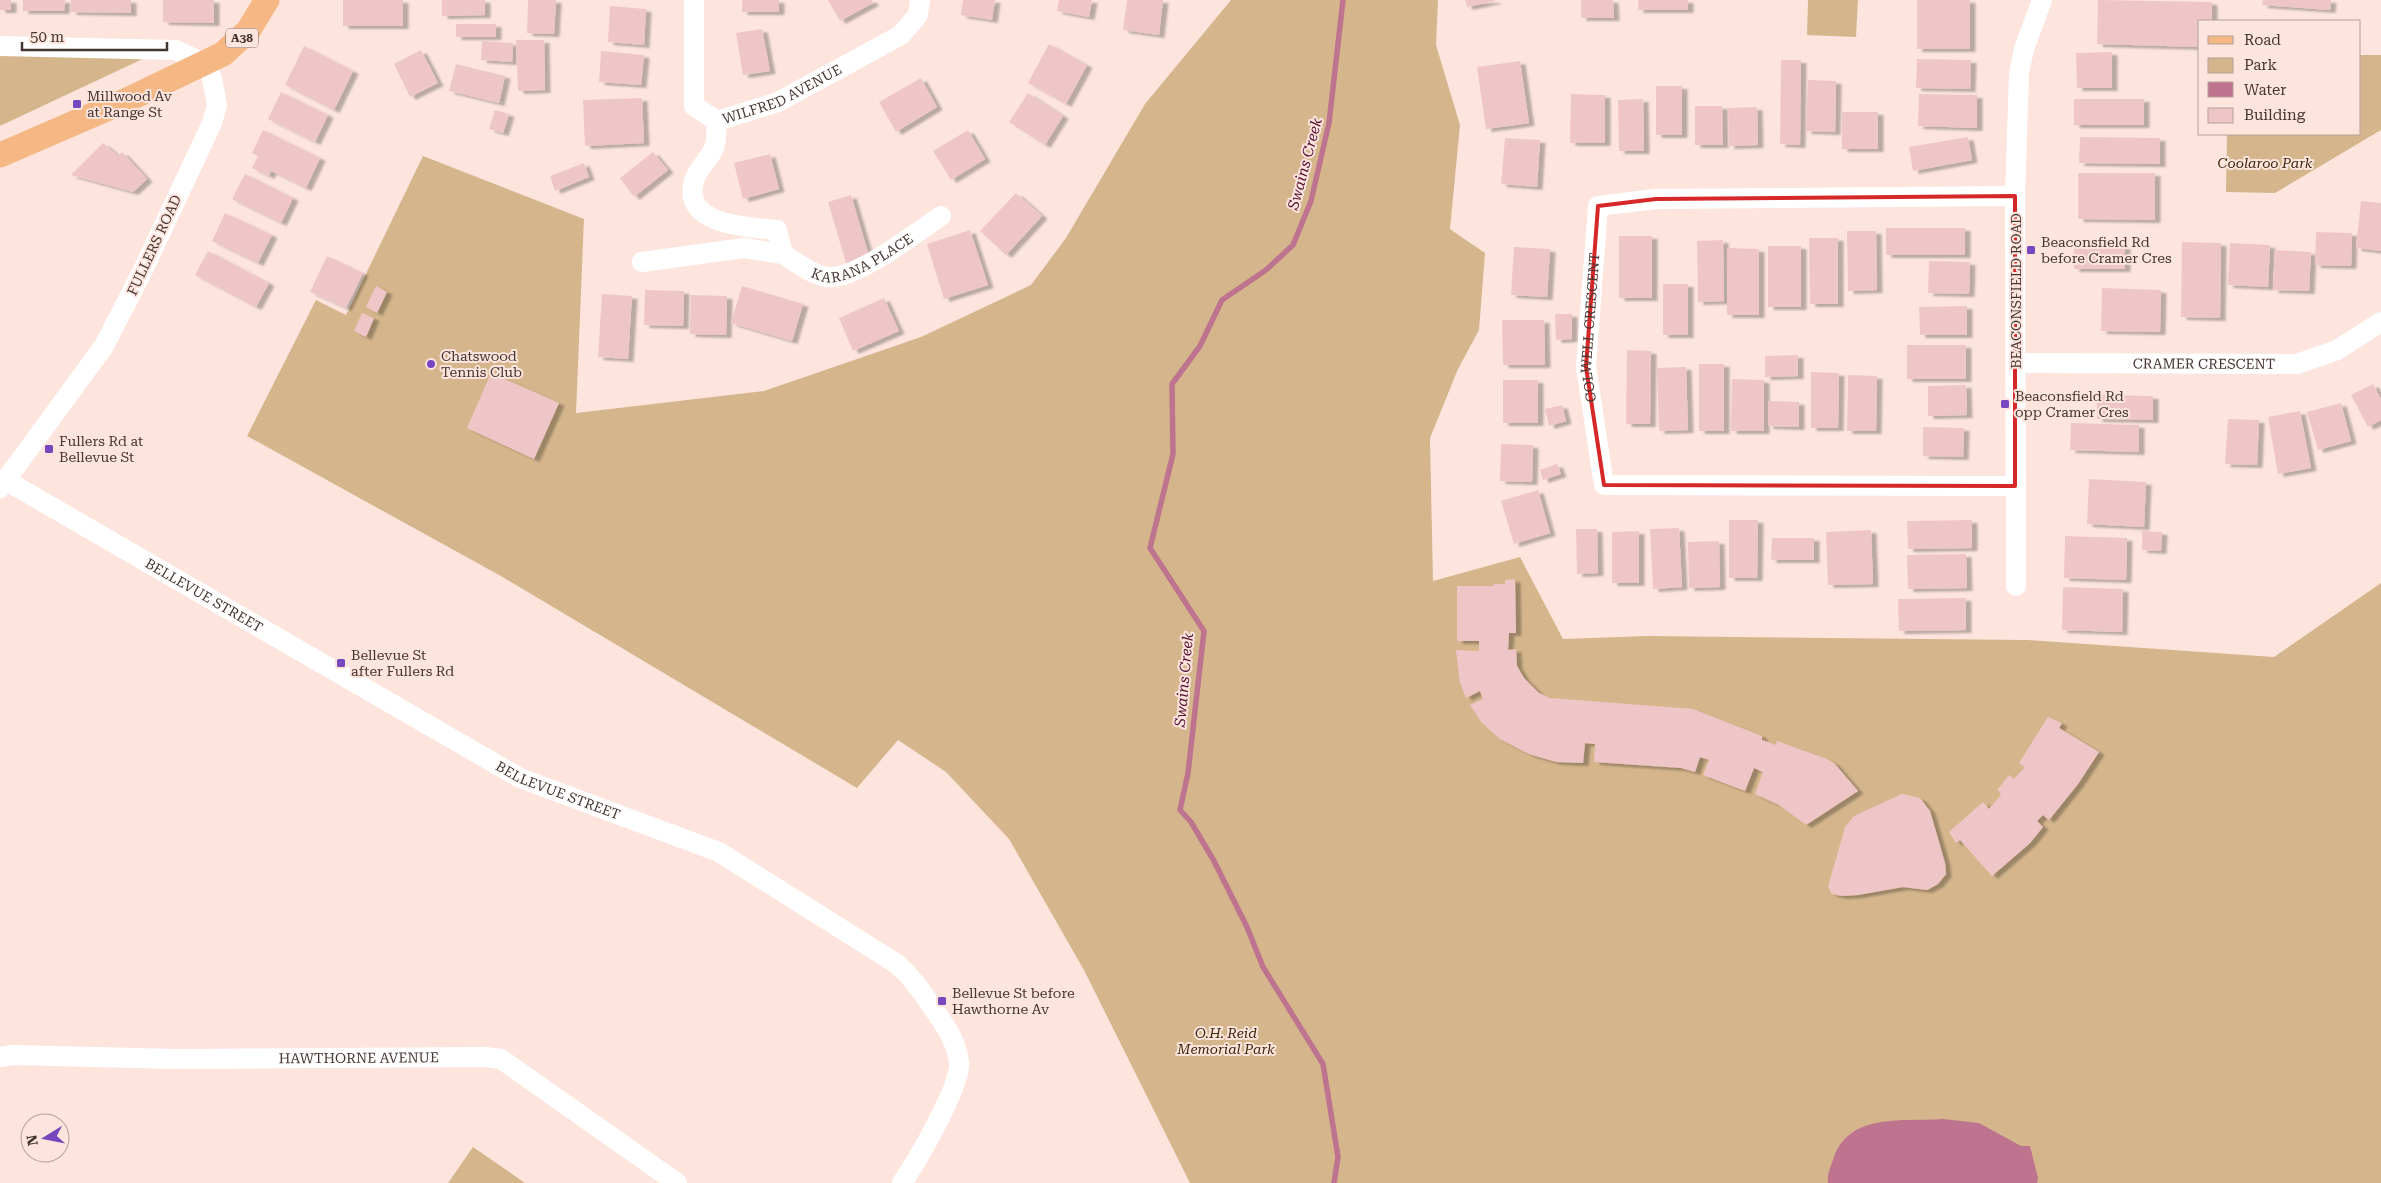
<svg xmlns="http://www.w3.org/2000/svg" width="2381" height="1183" font-family="'Roboto Serif',serif">
<defs>
<filter id="shadow"><feDropShadow dx="5.5" dy="3" stdDeviation="1" flood-color="#0004"/></filter>
</defs>
<rect width="100%" height="100%" fill="#fde5de"/>
<path fill="#d5b68c" d="M1231 0H1438L1436 45 1460 125 1450 229 1485 253 1479 330 1458 369 1430 438 1433 581 1520 557 1563 639 1647 636 2028 640 2274 657 2381 583V1183H1190L1085 972 1009 839 946 772 898 740 857 788 499 575 247 436 316 300 346 315 423 156 584 219 576 413 764 391 921 337 1031 285 1066 238 1145 104Z
M1808 0H1858L1856 37 1807 35Z
M0 54 149 56 0 126Z
M2360 55H2381V130L2275 193 2226 192 2227 134H2360Z
M473 1147 525 1183H448Z"/>
<path fill="#be738e" d="M1943 1119 1979 1123 2021 1146H2030L2038 1178 2037 1183H1828C1827 1174 1831 1166 1834 1157 1850 1112 1905 1122 1943 1119Z"/>
<g fill="none" stroke-linecap="round" stroke-linejoin="round">
<path stroke="#be738e" stroke-width="5.5" d="M1334 1183 1338 1157 1323 1064 1263 967 1247 927 1214 861 1191 822 1180 810 1188 773 1204 631 1150 548 1173 454 1172 384 1200 346 1222 300 1266 270 1293 245 1311 201 1329 123 1343 0"/>
</g>
<path fill="#efc6c7" filter="url(#shadow)" d="M0 0H11V10H0Z
M23 0H65L64 11H23Z
M71 0H131V13L71 12Z
M163 0H214V23L163 22Z
M343 0H403V26H343Z
M442 0H485V15L442 16Z
M528 0H556L554 34 527 33Z
M742 0H779V12H742Z
M828 0H872L873 3 840 21Z
M963 0H995L992 20 961 15Z
M1059 0H1092L1089 17 1057 11Z
M1127 0H1163L1159 35 1123 30Z
M1465 0H1495V1L1467 7Z
M1581 0H1613L1614 18H1581Z
M1638 0H1688V10H1638Z
M1917 0H1970V49H1917Z
M2098 0 2212 2V21H2200V47L2097 44Z
M2263 0H2331L2330 10 2262 5Z
M610 6 646 9 644 45 608 42Z
M456 24H496V37H456Z
M762 29 770 71 743 75 736 33Z
M516 40H544L545 90 518 91Z
M482 41 513 43 512 62 481 60Z
M1049 44 1087 65 1066 104 1028 83Z
M304 46 353 71 334 110 285 85Z
M421 50 438 83 410 97 394 64Z
M601 51 644 55 641 85 599 82Z
M2112 52V88H2077L2076 53Z
M1917 59 1971 60 1970 89 1916 88Z
M1781 60H1801L1800 145 1780 144Z
M1520 61 1529 123 1486 129 1477 67Z
M456 64 505 76 499 103 449 91Z
M921 78 937 107 896 132 879 102Z
M1808 80 1836 81 1835 132 1806 131Z
M1656 86H1682V135H1656Z
M281 92 328 115 315 142 268 119Z
M1028 93 1063 116 1045 145 1009 122Z
M1571 94 1605 95V143H1570Z
M1919 94 1977 95V128L1918 126Z
M642 98 644 143 585 146 583 100Z
M1643 99 1644 151H1619L1618 100Z
M2074 99H2144V125H2074Z
M1695 106H1722L1723 145H1695Z
M1757 107 1758 145 1729 146 1728 108Z
M495 110 509 114 503 133 489 129Z
M1842 112H1878V149H1842Z
M263 130 320 158 306 188 271 171 269 176 252 168 258 156 252 153Z
M968 130 985 159 951 180 933 151Z
M1968 137 1972 160 1913 171 1909 147Z
M2080 137 2160 138V164L2079 163Z
M1505 138 1540 140 1537 187 1501 184Z
M103 143 118 156 122 152 147 179 133 192 71 175Z
M653 152 668 170 634 197 620 178Z
M770 154 779 189 743 199 734 163Z
M584 163 589 177 555 191 550 176Z
M2078 173H2155V220L2078 219Z
M245 174 293 198 281 223 232 199Z
M1016 193 1042 216 1006 255 980 231Z
M851 195 869 256 846 263 828 202Z
M2361 201 2381 203V251L2356 248Z
M225 213 272 235 258 263 212 241Z
M1886 228H1965V255H1886Z
M970 230 988 285 944 299 927 244Z
M1847 231H1876L1877 290 1848 291Z
M2316 232 2352 233 2351 266 2315 265Z
M1619 236H1652V298H1619Z
M1809 238H1838V304H1810Z
M1723 240 1724 301 1698 302 1697 241Z
M2182 242 2221 243 2220 318 2181 317Z
M2230 243 2270 245 2268 287 2228 285Z
M2074 245 2125 246V269H2074Z
M1768 246H1801V307H1768Z
M1514 247 1550 249 1547 297 1511 295Z
M1727 248 1759 249V315H1727Z
M2275 250 2311 252 2309 291 2273 290Z
M208 251 269 283 256 307 195 275Z
M327 256 363 273 346 308 310 292Z
M1929 261 1970 262 1969 294 1928 293Z
M1663 284H1688V335H1663Z
M376 286 387 292 377 313 366 307Z
M742 286 803 304 792 341 731 323Z
M2102 288 2161 290 2160 332 2101 331Z
M645 290 684 291 683 326 644 325Z
M602 294 632 296 628 359 598 357Z
M691 295 727 296 726 335 690 334Z
M884 298 899 331 853 351 839 318Z
M1967 306V335H1920L1919 307Z
M362 313 374 318 366 337 354 331Z
M1555 314H1572V339L1556 340Z
M1502 320H1544L1545 365H1503Z
M1907 345H1966V379H1907Z
M1627 350 1651 351 1650 424H1626Z
M1798 355V376L1765 377V356Z
M1699 364H1724V431H1699Z
M1686 367 1688 430 1659 431 1657 368Z
M1811 372 1839 373 1838 428H1811Z
M491 373 559 403 534 459 467 428Z
M1848 375 1877 376 1876 431H1847Z
M1732 379 1764 380V431H1731Z
M1503 380H1538V423H1503Z
M2373 384 2381 399V420L2368 427 2351 395Z
M1966 385 1967 415 1928 416V386Z
M2097 395 2153 396V420L2097 419Z
M1768 401 1799 402V427L1768 426Z
M2341 403 2351 441 2318 450 2307 412Z
M1562 405 1566 421 1549 426 1545 409Z
M2300 411 2311 468 2278 474 2268 417Z
M2228 419 2259 420 2257 465 2225 464Z
M2071 423 2139 425V452L2070 450Z
M1923 427 1964 428 1963 457 1923 456Z
M1501 444 1533 445 1532 482 1500 481Z
M1557 464 1561 474 1543 480 1540 470Z
M2089 479 2146 482 2144 527 2087 524Z
M1538 490 1550 533 1514 544 1501 501Z
M1729 520H1758L1757 578H1729Z
M1972 520V548L1908 549 1907 521Z
M1679 528 1682 587 1653 589 1650 529Z
M1576 529H1597L1598 573 1577 574Z
M1871 530 1873 584 1828 585 1826 532Z
M1639 531V583H1612V532Z
M2142 531 2162 532 2161 551 2142 550Z
M2065 536 2127 538 2126 580 2064 578Z
M1772 538H1814V560H1771Z
M1719 541 1720 587 1689 588 1688 542Z
M1966 554 1967 588 1908 589 1907 555Z
M1515 579 1516 633H1509L1508 650 1516 649 1517 666 1524 678 1539 693 1550 698 1693 709 1762 736V740L1776 745 1777 741 1827 759 1834 763 1858 791 1806 825 1779 805 1755 794 1763 772 1754 768 1745 791 1703 775 1709 760 1700 757 1695 772 1681 768 1594 762 1595 744 1585 743 1583 763 1556 762 1529 754 1500 739 1482 723 1470 705 1483 699 1480 691 1466 698 1460 683 1456 650 1479 651V641H1457V586H1494V584H1505V580Z
M2063 587 2123 589 2122 632 2062 630Z
M1966 598V630L1899 631 1898 599Z
M2048 717 2062 723 2059 728 2099 752 2078 784 2049 820 2043 815 2037 821 2043 827 2030 843 1992 876 1960 840 1956 843 1949 832 1983 802 1989 809 2001 795 1998 789 2009 775 2014 779 2025 767 2019 763Z
M1902 794 1920 798 1930 811 1945 863 1946 874 1938 884 1927 890 1903 887 1858 895 1842 896 1832 894 1828 887 1845 827 1854 816Z"/>
<g fill="none" stroke-linecap="round" stroke-linejoin="round">
<g stroke="#fff" stroke-width="20">
<path id="s1" d="M694 0V106L717 121 778 102 901 35 918 15 920 0"/>
<path d="M0 46 176 50 205 64 212 78 217 105 212 123 143 270 104 346 0 488"/>
<path id="s2" d="M717 121C716 129 717 141 714 148 709 160 697 169 694 181 681 226 750 227 777 230L783 254C796 262 812 275 827 277 854 281 917 232 941 216"/>
<path d="M642 262 744 248 783 254"/>
<path id="s3" d="M2016 363 2297 364 2337 350 2381 322"/>
<path id="s4" d="M5 480 520 778 719 852 897 964C912 977 922 992 933 1008 945 1025 957 1042 959 1063 961 1086 917 1161 902 1183"/>
<path id="s5" d="M2015 486 1604 485 1586 367 1598 206 1656 199 2015 196"/>
<path d="M2016 586 2015 196 2019 73 2024 49 2042 0"/>
<path id="s6" d="M0 1057 13 1055 177 1059 486 1057 501 1059 677 1183"/>
</g>
<path stroke="#f5b885" stroke-width="25" d="M0 155 125 101 223 54 248 31 267 0"/>
</g>
<path fill="none" stroke="#d62828" stroke-width="4" stroke-linejoin="round" d="M2015 196V486L1604 485 1586 367 1598 206 1656 199Z"/>
<g fill="#7847be" stroke="#fde5de" stroke-width="2">
<rect x="72" y="99" width="10" height="10" rx="2.5"/>
<rect x="2026" y="245" width="10" height="10" rx="2.5"/>
<circle cx="431" cy="364" r="5"/>
<rect x="2000" y="399" width="10" height="10" rx="2.5"/>
<rect x="44" y="444" width="10" height="10" rx="2.5"/>
<rect x="336" y="658" width="10" height="10" rx="2.5"/>
<rect x="937" y="996" width="10" height="10" rx="2.5"/>
</g>
<g text-anchor="middle" dominant-baseline="central" stroke-width="4" stroke-linejoin="round" paint-order="stroke">
<rect fill="#fde5de" stroke="#7d6a66" stroke-width="1" x="226" y="28.5" width="32" height="19" rx="4"/>
<g font-size="12" font-weight="bold" fill="#463632">
<text x="242" y="38">A38</text>
</g>
<g font-size="14" fill="#463632" stroke="#fde5de">
<text stroke="none"><textPath href="#s1" startOffset="204">WILFRED AVENUE</textPath></text>
<text transform="translate(154 245) rotate(-65)">FULLERS ROAD</text>
<text stroke="none"><textPath href="#s2" startOffset="292">KARANA PLACE</textPath></text>
<text transform="translate(2016 291) rotate(-90)">BEACONSFIELD ROAD</text>
<text stroke="none"><textPath href="#s5" startOffset="570">COLWELL CRESCENT</textPath></text>
<text stroke="none"><textPath href="#s3" startOffset="188">CRAMER CRESCENT</textPath></text>
<text stroke="none"><textPath href="#s4" startOffset="230">BELLEVUE STREET</textPath></text>
<text stroke="none"><textPath href="#s4" startOffset="635">BELLEVUE STREET</textPath></text>
<text stroke="none"><textPath href="#s6" startOffset="359">HAWTHORNE AVENUE</textPath></text>
</g>
<g font-size="14" fill="#463632" stroke="#fde5de" text-anchor="start">
<text x="87" y="96">Millwood Av<tspan x="87" dy="16">at Range St</tspan></text>
<text x="2041" y="242">Beaconsfield Rd<tspan x="2041" dy="16">before Cramer Cres</tspan></text>
<text x="441" y="356">Chatswood<tspan x="441" dy="16">Tennis Club</tspan></text>
<text x="2015" y="396">Beaconsfield Rd<tspan x="2015" dy="16">opp Cramer Cres</tspan></text>
<text x="59" y="441">Fullers Rd at<tspan x="59" dy="16">Bellevue St</tspan></text>
<text x="351" y="655">Bellevue St<tspan x="351" dy="16">after Fullers Rd</tspan></text>
<text x="952" y="993">Bellevue St before<tspan x="952" dy="16">Hawthorne Av</tspan></text>
</g>
<g font-size="14" font-style="italic" fill="#3b2809" stroke="#fde5de">
<text x="2265" y="163">Coolaroo Park</text>
<text x="1226" y="1033">O.H. Reid<tspan x="1226" dy="16">Memorial Park</tspan></text>
</g>
<g font-size="15" font-style="italic" fill="#540e2f" stroke="#fde5de">
<text transform="translate(1305 164) rotate(-75)">Swains Creek</text>
<text transform="translate(1184 680) rotate(-85)">Swains Creek</text>
</g>
</g>
<rect x="2198" y="20" width="162" height="115" fill="#fde5de" stroke="#b49f99"/>
<rect x="2208" y="36" width="25" height="8" fill="#f5b885" stroke="#b49f99"/>
<text x="2244" y="45" font-size="15" fill="#463632">Road</text>
<rect x="2208" y="58" width="25" height="15" fill="#d5b68c" stroke="#b49f99"/>
<text x="2244" y="70" font-size="15" fill="#463632">Park</text>
<rect x="2208" y="82" width="25" height="15" fill="#be738e" stroke="#b49f99"/>
<text x="2244" y="95" font-size="15" fill="#463632">Water</text>
<rect x="2208" y="108" width="25" height="15" fill="#efc6c7" stroke="#b49f99"/>
<text x="2244" y="120" font-size="15" fill="#463632">Building</text>
<g transform="translate(45 1138) rotate(260)"><circle r="24" fill="#fde5de" stroke="#b49f99"/>
<path d="M0-4L9 19L0 12L-9 19Z" fill="#7847be"/>
<text y="-8" font-size="14" font-weight="bold" text-anchor="middle" fill="#463632">N</text>
</g>
<path d="M22 42v8h145v-8" fill="none" stroke="#463632" stroke-width="2.5"/>
<text x="30" y="42" font-size="15" fill="#463632" stroke="#fde5de" stroke-width="4" paint-order="stroke">50 m</text>
</svg>
